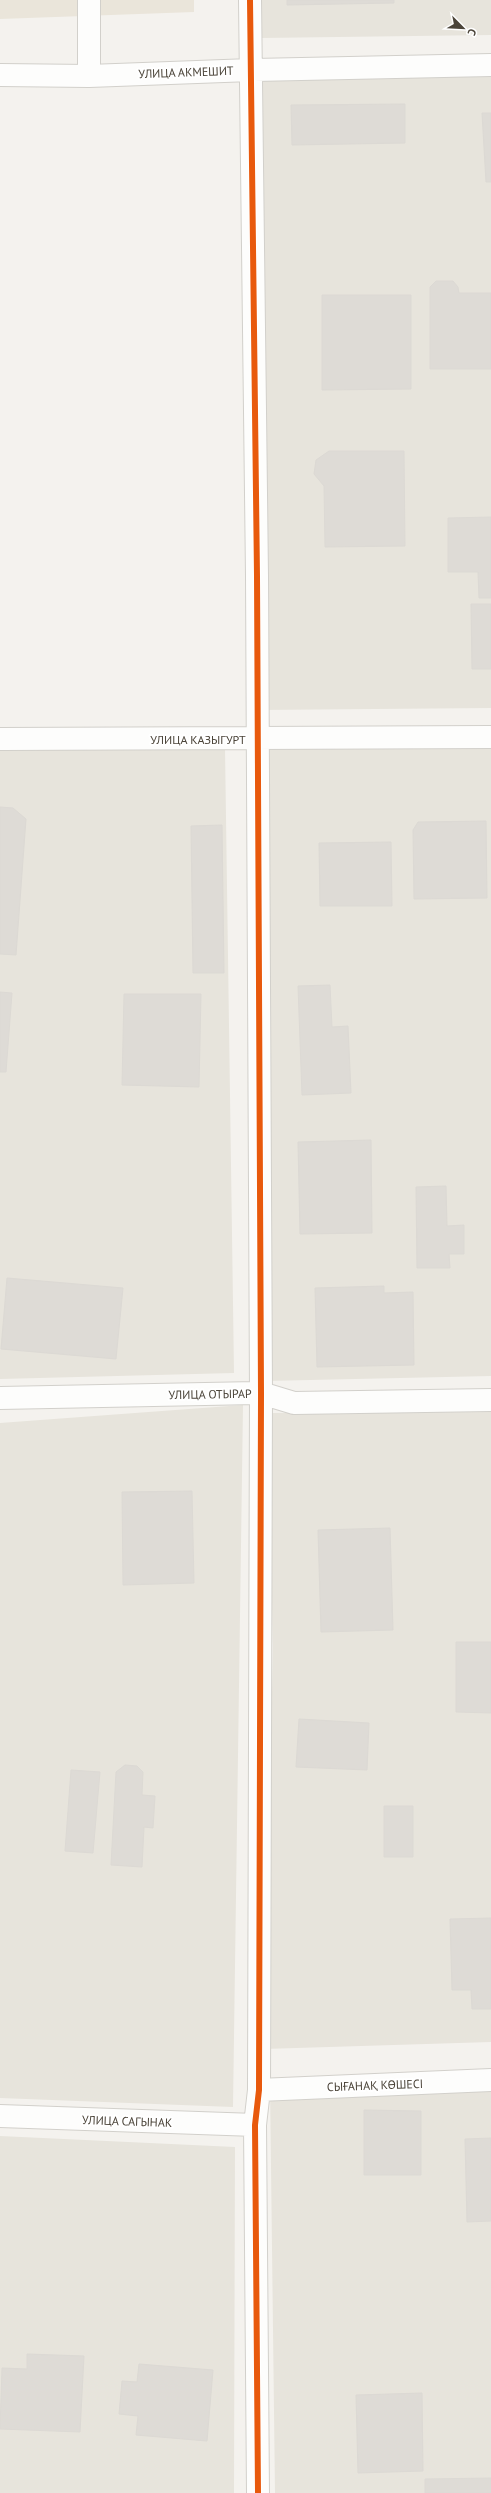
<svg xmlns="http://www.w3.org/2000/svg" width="491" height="2493" font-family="'PT Sans',sans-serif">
<rect width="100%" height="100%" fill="#f4f2ee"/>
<path fill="#e7e4dc" d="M260 0H491V35L261 38Z
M491 74V708L259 710 251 78Z
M491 746V1376L265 1381 266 747Z
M225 748 234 1373 0 1379V749Z
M243 1405 233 2107 0 2098V1423Z
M491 1412V2042L264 2049 273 1648 268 1413Z
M491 2082V2493H275L270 2084Z
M0 2136 235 2147 234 2493H0Z"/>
<path fill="#eae5da" d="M0 0H194V12L0 19Z"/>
<path fill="#dedbd6" stroke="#dcd9d4" d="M287 0H394V3L287 5Z
M405 104V143L292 145 291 105Z
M482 113H491V182H486Z
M436 281H453L458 287 459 293H491V369H430V287Z
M322 295H411V389L322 390Z
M329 451H404L405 546 325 547 324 486 314 474 316 460Z
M491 517V598H479L478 572H448V518Z
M471 604H491V669H472Z
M0 807 13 808 26 819 16 955 0 954Z
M486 821 487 898 414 899 413 830 418 822Z
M222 825 224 973H193L191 826Z
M391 842 392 906H320L319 843Z
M330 985 332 1027 348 1026 351 1093 302 1095 298 986Z
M0 992 12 993 6 1072H0Z
M124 994H201L199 1087 122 1085Z
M371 1140 372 1233 300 1234 298 1142Z
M446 1186 447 1226 464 1225V1254H449L450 1268H417L416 1187Z
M7 1278 123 1288 116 1359 1 1349Z
M384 1286V1293L413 1292 414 1365 317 1367 315 1288Z
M192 1491 194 1583 123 1585 122 1492Z
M390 1528 393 1630 321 1632 318 1530Z
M456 1642H491V1713L456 1712Z
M299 1719 369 1723 367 1770 296 1767Z
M125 1765 137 1766 143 1772 142 1795 155 1796 153 1828 144 1827 142 1867 111 1865 116 1772Z
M71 1770 100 1772 93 1853 65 1851Z
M384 1806H413V1857H384Z
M491 1918V2009H472L471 1990H452L450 1919Z
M364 2110 421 2111V2175H364Z
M491 2138V2221L467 2222 465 2139Z
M27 2354 84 2356 80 2432 0 2429 2 2368 27 2369Z
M139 2364 213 2370 207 2441 136 2435 138 2416 119 2414 122 2381 137 2382Z
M422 2393 423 2471 358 2473 356 2395Z
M491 2478V2493H425V2479Z"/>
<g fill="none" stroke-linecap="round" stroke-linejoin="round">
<defs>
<path id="minor" d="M89 0V76
M250 0 257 576 261 1393 259 2090 255 2125 258 2493
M0 75 89 76 251 70 491 65
M0 739 491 737
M0 1398 261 1393 294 1403 491 1400
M259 2090 491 2080
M0 2116 255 2125"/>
</defs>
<use href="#minor" stroke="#d2d0cb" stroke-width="24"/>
<use href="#minor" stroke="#fdfdfc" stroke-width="22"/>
<defs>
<path id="cycleway" d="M250 0 257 576 261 1393 259 2090 255 2125 258 2493"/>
</defs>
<use href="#cycleway" stroke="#fff" stroke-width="8"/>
<use href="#cycleway" stroke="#e8590c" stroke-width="6"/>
</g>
<g text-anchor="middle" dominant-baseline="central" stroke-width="4" stroke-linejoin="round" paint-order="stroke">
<g font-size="12" fill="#4b4439" stroke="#fff">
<text transform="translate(186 72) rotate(-2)">УЛИЦА АКМЕШИТ</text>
<text x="198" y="739">УЛИЦА КАЗЫГУРТ</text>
<text transform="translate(210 1394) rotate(-1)">УЛИЦА ОТЫРАР</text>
<text transform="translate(375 2085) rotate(-2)">СЫҒАНАҚ КӨШЕСІ</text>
<text transform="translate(127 2121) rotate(2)">УЛИЦА САГЫНАК</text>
</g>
</g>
<g transform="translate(463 28) rotate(114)" stroke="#ffffff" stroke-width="3" paint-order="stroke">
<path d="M0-3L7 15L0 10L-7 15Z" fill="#4b4439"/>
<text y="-6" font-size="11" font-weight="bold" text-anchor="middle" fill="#4b4439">С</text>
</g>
</svg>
